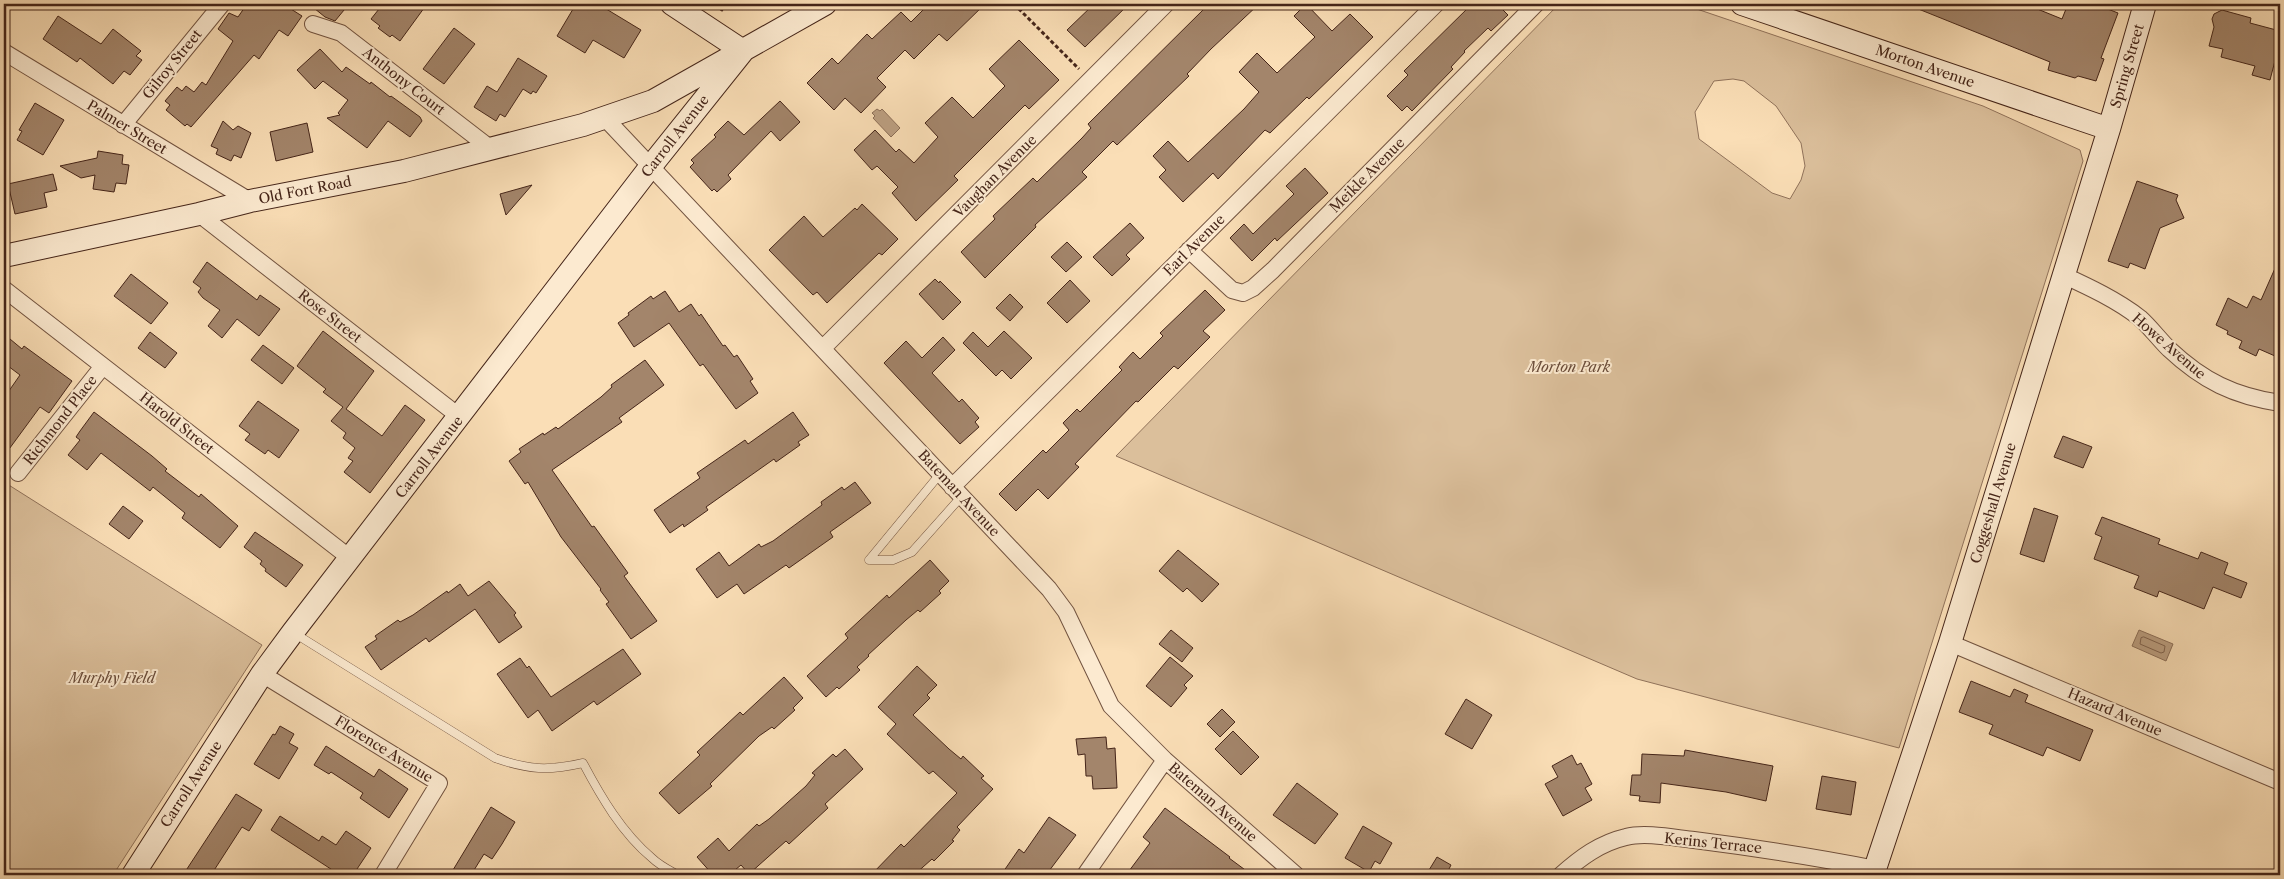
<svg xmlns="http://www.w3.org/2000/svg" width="2284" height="879" font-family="'Libre Caslon Text',serif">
<rect width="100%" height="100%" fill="#fadeb6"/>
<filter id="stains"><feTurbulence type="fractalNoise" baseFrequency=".004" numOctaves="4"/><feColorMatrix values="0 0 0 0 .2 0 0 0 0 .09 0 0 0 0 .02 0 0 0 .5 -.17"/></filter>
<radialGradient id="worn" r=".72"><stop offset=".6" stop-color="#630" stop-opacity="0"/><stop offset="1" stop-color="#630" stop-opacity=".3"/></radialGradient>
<path fill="#dbbf9b" stroke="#90725a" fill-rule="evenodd" d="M1559 4H1682L1983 106 2080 150 2083 161 1899 748 1637 679 1116 456ZM1733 79 1744 81 1776 106 1801 143 1805 166 1801 180 1790 199 1772 193 1699 139 1695 112 1714 81Z
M4 482 262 645 113 875H4Z"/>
<path fill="#bc9f81" stroke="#8c6e57" d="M877 109 880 111 882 109 900 128 891 137 873 118 875 116 872 113Z
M2139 630 2173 644 2166 661 2132 646Z"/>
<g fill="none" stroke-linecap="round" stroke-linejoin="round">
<path stroke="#80624d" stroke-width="1" d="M2144 637 2165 646 2164 652 2161 653 2140 644 2141 638Z"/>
</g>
<path fill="#a3856b" stroke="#452519" d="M247 4H283L302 16 288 36 279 30 259 59 254 55 191 127 187 124 185 126 166 110 170 105 165 101 177 87 182 91 186 86 194 92 202 82 206 85 233 41 218 29 229 13 238 17Z
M309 4H349L335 21 325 17Z
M383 4H427L400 41 392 35 390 37 378 28 380 26 371 19Z
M576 4H598L641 30 624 58 593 40 585 53 557 36Z
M929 4H985L947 41 939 34 914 59 905 50 877 78 886 87 861 113 845 98 834 110 807 83 832 58 838 64 867 34 872 39 901 12 911 22Z
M1094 4H1129L1085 47 1067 30Z
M1209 4H1259L1211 49 1187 74 1189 76 1117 145 1113 141 1082 172 1087 177 1035 225 1036 227 985 278 961 252 995 219 993 216 1033 178 1037 182 1082 138 1091 128 1088 124Z
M1306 4 1332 31 1350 14 1373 37 1309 99 1307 97 1270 133 1265 130 1218 179 1213 173 1183 202 1159 177 1166 170 1153 156 1168 141 1188 162 1244 109 1259 92 1239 72 1257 53 1277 73 1315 37 1294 16Z
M1472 4H1497L1508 15 1491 31 1488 28 1464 51 1465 52 1451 67 1453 69 1412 111 1407 106 1402 111 1387 96 1408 75 1404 71Z
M1906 4H2025L2062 19 2068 4H2095L2118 13 2101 58 2104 59 2096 81 2078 76 2075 78 2048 70 2050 62Z
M2222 10 2251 18 2250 23 2280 31V54L2277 53 2270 80 2252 75 2255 66 2221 57 2223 49 2209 46 2214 27 2212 19 2214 14Z
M58 16 101 44 113 29 141 51 136 56 142 60 130 75 124 71 113 84 80 58 77 62 43 39Z
M454 28 475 44 444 84 423 69Z
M1019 40 1059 80 1029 109 1025 105 954 176 958 180 916 221 892 193 898 187 877 166 872 170 854 150 875 130 896 152 899 149 914 163 938 137 925 123 952 97 973 118 1005 86 989 69Z
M320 49 342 72 346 67 370 84 371 82 390 97 391 96 420 117 422 121 410 137 388 121 367 148 327 118 340 115 338 113 348 100 323 81 315 89 297 70Z
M518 58 547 76 536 93 533 91 531 94 523 89 505 117 500 114 496 121 474 107 487 86 497 92Z
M780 101 800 122 780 141 771 131 728 175 731 179 717 192 714 189 712 191 690 167 694 163 691 160 716 137 714 135 728 121 744 135Z
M35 103 64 120 43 155 17 140 22 131 19 130Z
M223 121 233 130 238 126 251 133 241 158 234 155 231 161 216 154 218 149 211 146Z
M307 123 313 152 276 161 270 132Z
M98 151 123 155 122 164 129 165 126 184 116 183 114 192 93 189 95 175 81 178 60 166 97 158Z
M1305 168 1328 193 1277 241 1275 238 1252 261 1230 238 1244 224 1253 234 1294 194 1286 186Z
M53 174 57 190 44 193 47 207 15 214 8 184Z
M2137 181 2178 195 2176 200 2184 218 2160 228 2145 269 2130 263 2128 268 2108 261Z
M532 185 506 215 500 194Z
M862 204 898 239 882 255 879 253 827 303 817 292 813 295 769 250 804 216 823 237 855 208 857 210Z
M1130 223 1144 238 1126 255 1130 259 1112 276 1093 257Z
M1067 242 1082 257 1066 272 1051 257Z
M2280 257V345L2275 356 2259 349 2256 356 2239 348 2242 341 2227 334 2228 331 2216 325 2228 298 2247 308 2253 296 2261 300Z
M207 262 257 300 260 295 280 309 259 336 237 319 222 338 208 326 220 310 203 298 198 292 201 288 193 282Z
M131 274 168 303 151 324 114 296Z
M935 279 939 283 940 281 961 302 943 320 919 294Z
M1070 280 1090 301 1067 323 1047 303Z
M1205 290 1225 310 1203 331 1210 337 1178 369 1174 366 1138 402 1136 401 1075 464 1079 467 1048 499 1038 489 1016 511 999 494 1043 450 1046 453 1069 430 1063 423 1077 409 1080 412 1122 370 1119 367 1133 352 1140 359 1163 336 1160 333Z
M665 291 679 312 691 304 699 316 701 314 723 346 725 345 734 357 737 355 753 379 750 381 758 393 736 409 703 364 700 366 669 323 634 347 618 323 629 315 628 313 651 296 653 299Z
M1010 294 1023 307 1010 321 996 308Z
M323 331 374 371 346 409 382 436 405 405 425 420 370 493 344 472 353 461 348 458 355 448 343 438 346 433 331 421 343 407 323 392 326 389 297 366Z
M1004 331 1032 358 1011 379 1002 370 996 376 963 343 973 332 988 347Z
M150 332 177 353 165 368 138 348Z
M4 334 22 349 24 346 72 381 49 413 40 407 4 456V398L20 375 4 363Z
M943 337 955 350 932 373 959 402 962 399 979 418 975 422 979 427 960 444 884 363 906 341 922 358Z
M263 345 294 368 282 384 251 360Z
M645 360 664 385 619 418 622 422 552 470 592 527 594 526 628 573 624 576 657 621 631 639 606 604 609 602 600 590 601 589 561 537 528 482 525 484 509 461 521 452 519 449 543 433 544 435 556 427 558 429 601 397 612 387 611 385Z
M258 401 299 430 279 458 268 450 265 454 245 440 250 434 239 426Z
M94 412 152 456 167 469 165 471 199 497 201 494 238 526 220 548 182 518 185 513 153 487 150 491 101 453 87 470 68 455 80 440 76 437 80 431Z
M793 412 809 435 798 442 800 445 776 462 774 459 706 507 708 510 684 527 683 524 670 533 654 510 700 478 697 473 745 440 748 444Z
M2063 436 2092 447 2083 468 2054 457Z
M855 482 871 503 830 532 833 537 789 568 786 565 744 594 737 584 717 598 696 569 719 552 729 566 759 544 761 547 773 541 822 505 821 502 842 487 844 490Z
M123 506 143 521 129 539 109 524Z
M2034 508 2058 516 2044 562 2020 554Z
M2102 517 2160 539 2158 544 2198 559 2201 552 2228 563 2224 574 2247 583 2241 598 2213 587 2204 609 2159 591 2157 597 2134 588 2139 576 2094 559 2102 537 2095 534Z
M255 532 303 565 286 587 265 571 266 569 260 564 262 561 244 547Z
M1178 550 1219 584 1202 602 1187 588 1183 592 1159 571Z
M930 560 949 581 939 591 941 593 920 612 918 610 906 620 868 655 869 656 857 667 860 670 839 689 837 687 826 697 807 676 848 638 845 634 887 595 889 598Z
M489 581 516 613 514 615 522 627 499 643 475 609 429 642 426 638 381 670 365 647 377 639 375 636 398 620 400 622 413 615 447 591 448 593 460 584 468 596Z
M1171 630 1193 648 1182 662 1159 644Z
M623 649 641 674 597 705 594 701 552 731 538 710 528 718 497 674 520 658 527 668 529 666 551 697Z
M1170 657 1193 676 1184 685 1187 688 1171 707 1146 686Z
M917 666 937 685 927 695 930 698 913 715 949 749 961 759 963 756 984 776 981 778 993 789 957 827 960 830 952 840 954 841 934 861 932 859 914 875H871L901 844 904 847 957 793 933 771 929 774 887 734 896 724 878 707Z
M784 677 803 698 793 708 795 710 774 729 772 727 759 736 710 784 712 786 679 814 659 793 700 755 697 752 740 712 743 715Z
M1971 681 2010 697 2014 689 2028 695 2025 702 2093 730 2080 761 2047 747 2043 756 1989 734 1993 725 1959 712Z
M1466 699 1492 715 1472 749 1445 734Z
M1222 709 1235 722 1220 737 1207 724Z
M280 726 294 734 289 743 298 748 279 779 254 764 273 734 275 735Z
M1233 731 1259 757 1241 775 1215 749Z
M1106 737 1107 749 1115 748 1117 788 1093 789 1092 776H1086L1085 754 1078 755 1076 739Z
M326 746 374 777 379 769 408 789 389 818 360 798 363 793 331 772 329 774 314 765Z
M845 749 863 769 825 804 828 808 789 844 786 841 749 874 741 865 729 875H713L697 857 718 838 729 851 757 824 759 826 769 819 806 786 815 775 812 773 833 754 836 757Z
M1685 750 1773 766 1766 801 1726 792 1661 783 1660 803 1639 801 1640 796 1630 795 1632 775H1641L1642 754 1684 756Z
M1572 755 1577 765 1581 763 1592 784 1585 788 1592 800 1563 816 1545 784 1558 777 1552 766Z
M1822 776 1856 782 1851 815 1816 809Z
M1297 783 1338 814 1315 844 1273 815Z
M236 794 262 810 249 831 242 827 211 875H183Z
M491 807 515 822 502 844 492 859 484 854 471 875H450Z
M1165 808 1230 857 1229 858 1252 875H1126L1150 843 1143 837Z
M280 816 319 841 322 836 336 845 346 831 371 848 353 875H340L271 830Z
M1049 817 1076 835 1046 875H1001L1019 849 1024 853Z
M1363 826 1392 843 1380 864 1375 861 1369 872 1345 858Z
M1437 857 1451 865 1446 875H1426Z"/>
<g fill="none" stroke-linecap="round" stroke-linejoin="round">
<defs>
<path id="lane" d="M869 560H893L912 552 961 497
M869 560 940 474
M294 633 495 758C529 770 548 771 583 763 601 797 622 833 652 858 659 865 669 870 678 875"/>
<path id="street" d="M313 24 341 33 490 148
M4 52 250 201
M605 118 1049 589 1066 612 1111 706 1165 760 1296 875
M123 125 222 4
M199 214 460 417
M1189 250 1232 290 1243 293 1253 288 1273 270 1536 4
M2063 275C2089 287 2117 300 2140 318 2150 327 2159 339 2169 349 2203 381 2234 396 2280 403
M4 289 350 558
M823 348 1166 4
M18 473 103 366
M952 487 1436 4
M1950 643 2280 782
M262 674 439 783 383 875
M1085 875 1165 760
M1561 875C1580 858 1600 843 1626 837 1645 832 1675 838 1694 840 1757 848 1815 857 1876 869"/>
<path id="secondary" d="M672 4 743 51
M1742 4 2109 129
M4 256 199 214 250 201 404 171 583 125 653 101 825 4
M133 875 262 674 293 632 651 166 743 51
M1873 875 1950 643 2109 129 2145 4"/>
</defs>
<use href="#lane" stroke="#725340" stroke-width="9"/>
<use href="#street" stroke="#725340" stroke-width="18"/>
<use href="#secondary" stroke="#452519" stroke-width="24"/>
<path stroke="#452519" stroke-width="3" stroke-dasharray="4 2.5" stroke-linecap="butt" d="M1014 4 1079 69
M721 11 726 4"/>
<use href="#lane" stroke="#fcead0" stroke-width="8"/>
<use href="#street" stroke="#fcead0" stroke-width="16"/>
<use href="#secondary" stroke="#fcead0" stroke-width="22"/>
</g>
<g text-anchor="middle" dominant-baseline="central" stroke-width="4" stroke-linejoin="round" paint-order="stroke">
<g font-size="14" fill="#452519" stroke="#fcead0">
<text transform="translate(172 64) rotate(-51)">Gilroy Street</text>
<text transform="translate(1925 66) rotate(19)">Morton Avenue</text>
<text transform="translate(2127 66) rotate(-74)">Spring Street</text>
<text transform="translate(404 81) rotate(38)">Anthony Court</text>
<text transform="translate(127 127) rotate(31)">Palmer Street</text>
<text transform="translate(675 136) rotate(-52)">Carroll Avenue</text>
<text transform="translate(1367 175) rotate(-45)">Meikle Avenue</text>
<text transform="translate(995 176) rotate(-45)">Vaughan Avenue</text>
<text transform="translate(305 190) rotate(-11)">Old Fort Road</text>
<text transform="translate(1194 245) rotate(-45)">Earl Avenue</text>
<text transform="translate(330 316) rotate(38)">Rose Street</text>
<text transform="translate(2169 346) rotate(41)">Howe Avenue</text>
<text transform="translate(60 420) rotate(-52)">Richmond Place</text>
<text transform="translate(177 423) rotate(38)">Harold Street</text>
<text transform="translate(429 457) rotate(-52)">Carroll Avenue</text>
<text transform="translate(959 493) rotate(47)">Bateman Avenue</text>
<text transform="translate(1993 503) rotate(-73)">Coggeshall Avenue</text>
<text transform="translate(2115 712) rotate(23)">Hazard Avenue</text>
<text transform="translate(384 749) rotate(32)">Florence Avenue</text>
<text transform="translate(191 784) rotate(-57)">Carroll Avenue</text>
<text transform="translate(1213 802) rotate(41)">Bateman Avenue</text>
<text transform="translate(1713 843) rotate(6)">Kerins Terrace</text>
</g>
<g font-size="14" font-style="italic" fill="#6a4c3a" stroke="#fcead0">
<text x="1569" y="367">Morton Park</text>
<text x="112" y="678">Murphy Field</text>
</g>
</g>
<rect width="2284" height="879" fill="none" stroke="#fadeb6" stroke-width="20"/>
<rect x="5" y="5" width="2274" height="869" fill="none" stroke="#452519" stroke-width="2.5"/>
<rect x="10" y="10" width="2264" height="859" fill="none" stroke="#452519"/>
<rect width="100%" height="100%" filter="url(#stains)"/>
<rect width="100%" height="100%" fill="url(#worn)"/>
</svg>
